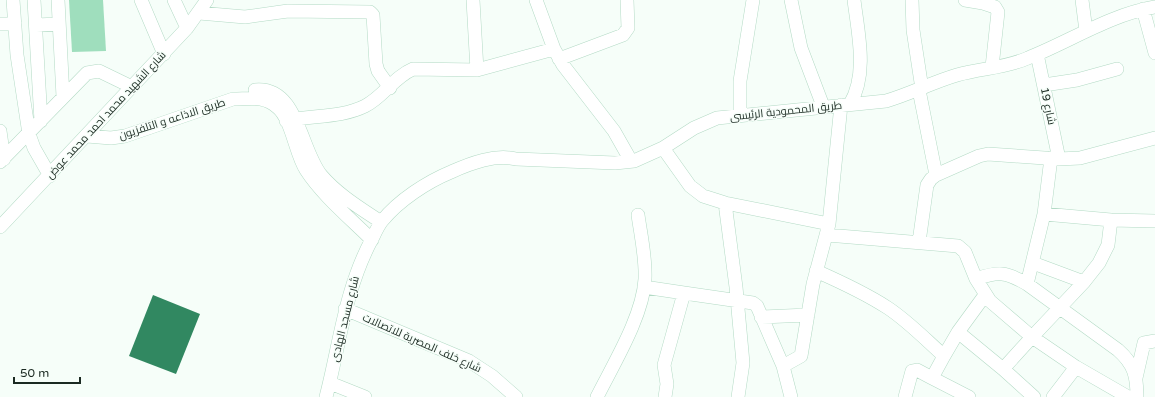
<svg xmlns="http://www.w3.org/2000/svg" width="1155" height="397" font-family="'Varela Round',Cairo,sans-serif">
<rect width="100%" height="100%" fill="#f6fef9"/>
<path fill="#9fdebd" d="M69 0H103L106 51 72 52Z"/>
<path fill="#318861" d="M153 295 200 314 176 374 129 356Z"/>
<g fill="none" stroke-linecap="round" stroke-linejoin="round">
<defs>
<path id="minor" d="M13 0 17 55 29 134 34 148 50 176
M34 0 41 121
M58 0 63 97
M141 0 164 54
M174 0 187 28
M473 0 477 70
M536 0 554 49
M791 0 801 48 823 106
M912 0 913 30 922 89
M965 0 983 3
M983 0V3L995 7 998 12 992 67
M1082 0 1086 31
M1143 9 1155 53
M199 13 245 17 288 11 370 12 373 15 376 64 378 71 390 88
M0 24H15
M36 25 59 24
M1037 54 1059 159
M559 59 623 35 628 28 627 0
M1044 85 1077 80 1117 69
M255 90C298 86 300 149 321 175 337 194 360 208 381 222
M919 90 936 175
M850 104C868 74 858 33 854 0
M740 115V81L753 0
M286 121C312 115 341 118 365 106 383 97 394 77 413 69L477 70 554 49 563 65 614 131 631 161
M0 131 4 159
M87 136 111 138 125 136 233 99C249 99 264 95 277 107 292 119 295 153 306 170 322 195 351 219 372 240
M663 148 690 186 703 196 725 203 829 224
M0 162 87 73 99 71 132 87
M725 203 736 287 743 363 738 397
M1044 214 1111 220 1155 221
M0 227 187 28 207 0
M827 235 958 246 965 252 976 279C999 271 1006 272 1027 284L1118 350C1134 364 1137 376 1137 397
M919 242 927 185 931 179 936 175 979 156 988 154 1059 159 1080 158 1155 138
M1033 263 1084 282
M816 271C841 282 865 293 888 308 909 322 926 340 944 356L958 332
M976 279 990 301 1032 337 1084 282 1099 263 1108 245 1111 220
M1027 284 1044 214 1051 158
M644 287 684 293 664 365 667 384 665 397
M684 293 753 303 757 306 783 366 801 356 813 284 829 224 841 105
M985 295 958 332 1003 369
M345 309 469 361 492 376 516 397
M761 317 808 315
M944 356 932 378 969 397
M783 366 791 397
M1136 378 1144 343 1155 341
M330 383 365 397
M326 397C340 343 345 289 372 239 375 233 378 226 382 221 399 200 427 182 451 172 471 163 495 154 516 159L615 163 634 161 663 148 694 128 717 118 886 101C910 94 933 82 957 75 981 68 1006 68 1028 58 1071 41 1109 15 1155 7
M597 397C614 363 643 316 645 279 646 258 641 236 638 215
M905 397 912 371 917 370 932 378
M1034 397 1003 369 1032 337 1076 367 1128 397
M1053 397 1076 367"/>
</defs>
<use href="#minor" stroke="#b3dac5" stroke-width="14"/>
<use href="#minor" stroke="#fff" stroke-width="13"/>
</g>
<g text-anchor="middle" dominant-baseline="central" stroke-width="3" stroke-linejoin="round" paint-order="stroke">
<g font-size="11" fill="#1b2a22" stroke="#f6fef9">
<text transform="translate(1048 106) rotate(78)">شارع 19</text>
<text transform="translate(786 111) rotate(-6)">طريق المحمودية الرئيسى</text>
<text transform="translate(106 115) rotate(-47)">شارع الشهيد محمد احمد محمد عوض</text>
<text transform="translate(172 119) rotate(-18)">طريق الاذاعه و التلفزيون</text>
<text transform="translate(345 319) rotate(-76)">شارع مسجد الهادى</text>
<text transform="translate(422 343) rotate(24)">شارع خلف المصرية للاتصالات</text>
</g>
</g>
<path d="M14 377v6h66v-6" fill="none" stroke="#1b2a22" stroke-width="2"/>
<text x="20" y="377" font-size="12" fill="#1b2a22" stroke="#f6fef9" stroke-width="3" paint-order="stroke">50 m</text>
</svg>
